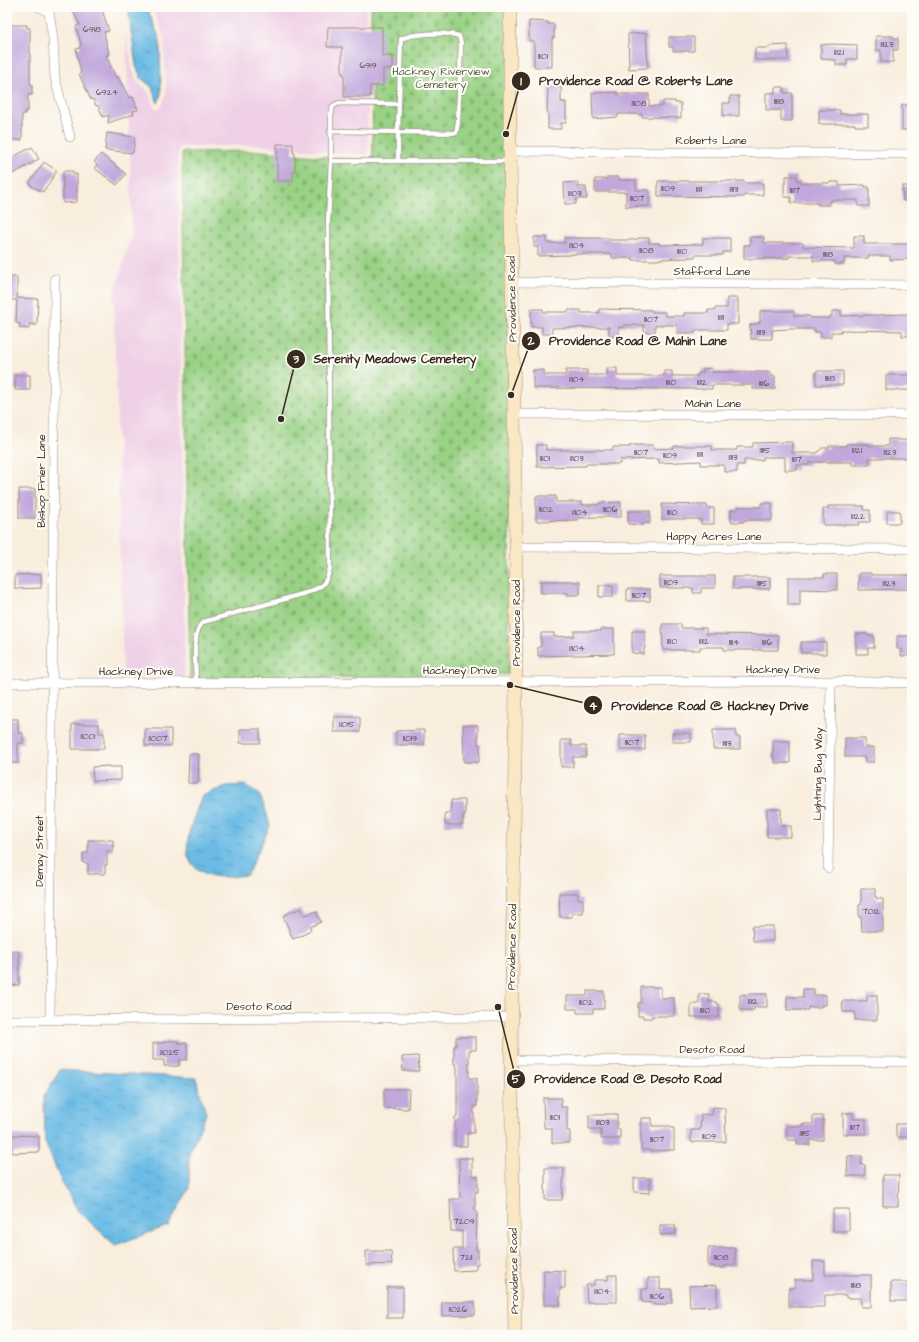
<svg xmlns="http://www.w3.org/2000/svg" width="919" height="1342" font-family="'Architects Daughter',sans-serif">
<defs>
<pattern id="cemetery-stones" width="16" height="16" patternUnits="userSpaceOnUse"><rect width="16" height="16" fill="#99d285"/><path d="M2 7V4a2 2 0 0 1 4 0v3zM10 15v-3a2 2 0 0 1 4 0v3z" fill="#85b472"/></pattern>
<pattern id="water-ripples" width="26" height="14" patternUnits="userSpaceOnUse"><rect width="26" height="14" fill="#6abbe5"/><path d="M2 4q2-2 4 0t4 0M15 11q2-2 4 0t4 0" fill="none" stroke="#5898b9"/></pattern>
</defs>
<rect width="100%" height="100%" fill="#fdfcf7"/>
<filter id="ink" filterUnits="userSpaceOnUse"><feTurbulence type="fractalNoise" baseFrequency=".025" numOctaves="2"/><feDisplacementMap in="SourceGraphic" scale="8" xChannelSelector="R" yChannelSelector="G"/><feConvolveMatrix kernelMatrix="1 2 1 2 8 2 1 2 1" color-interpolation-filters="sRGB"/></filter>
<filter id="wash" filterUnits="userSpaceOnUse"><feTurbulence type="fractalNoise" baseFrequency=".012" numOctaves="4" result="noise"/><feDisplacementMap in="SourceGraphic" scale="16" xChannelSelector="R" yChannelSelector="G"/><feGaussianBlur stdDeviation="0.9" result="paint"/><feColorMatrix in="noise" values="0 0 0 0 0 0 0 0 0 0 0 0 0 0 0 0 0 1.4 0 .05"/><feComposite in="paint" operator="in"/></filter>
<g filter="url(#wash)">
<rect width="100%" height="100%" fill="#f9eede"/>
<path fill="#efd0e6" d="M152 7H366L368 155 259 145 182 147 179 148 178 151 185 676H123L114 296 132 231 126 28 132 69 138 82 148 91 154 107 156 108H160L162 105 166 94 164 38Z"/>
<path fill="url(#cemetery-stones)" stroke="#6a7e52" d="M371 7H510L509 674 380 676 190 683 182 152 259 151 373 161Z"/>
<path fill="url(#water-ripples)" stroke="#527282" d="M130 7 147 8 160 40 161 94 158 103 152 87 142 79 136 66 129 15Z
M246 785 259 794 266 811 270 826 247 875C237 876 223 878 213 876 206 874 197 870 192 864 179 848 196 813 202 796L226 786Z
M60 1070 196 1078 206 1114 189 1154V1189L168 1226 115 1245 78 1211 60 1178 45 1142 44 1096Z"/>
<g id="blocks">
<path fill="#c1a8dc" d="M71 7H101L109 31 104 32 109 55H106L116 78 118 77 129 98 133 97 138 110 133 111 134 114 108 123 109 115 103 117 98 105 96 106 93 99 91 100 79 74 81 73 76 49 80 48V45L81 44 76 26 80 25Z
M529 21 548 22V24H554V38H552V67H535L534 65V41H529Z
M7 25H27V28H30V84H32V95H28V111H25V114H22V140H7Z
M328 27H382V56H393V69H383V86H370V97H344V74H342V47H327Z
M646 33 648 68 629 69 628 34Z
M876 36H893V38H898V50H893V62H881V50H876Z
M669 37H694V51H673V47H669Z
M831 44 857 45V59H847V65H836V60L821 59V45Z
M788 45V60H755V48H769V46Z
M548 87H561V102H566V123H561V129H548V112H547Z
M775 87H784V93H792V121H781V110H766V93H775Z
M617 92V94H649V106H663V101H675V103H681V118L642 117V114H618V117L593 119 592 93Z
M730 96H739V116H723V103H730Z
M902 105H912V130H902Z
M819 110H840V114H868V126H855V124H819Z
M107 133 135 137 133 153 105 150Z
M277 144H293V153H295V172H293V181H277Z
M32 147 39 159 13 174 11 170 7 172V160Z
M101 154 126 174 117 185 94 168 97 165 94 162Z
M44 162 57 171 43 192 31 186 30 182Z
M63 171H73V174H77V202L63 203Z
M786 176H797V181H801V183H830V182H839V186L865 185V187H869V206H858V200H831V202H829V205H818V203H791V197H784V183H786Z
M607 177H619V180H636V190H649V206L626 207V192H595V179H607Z
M658 181H744V183H763V195H744V197L658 196Z
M578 182V187H586L587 199H576V204H565L564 183Z
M902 186H912V201H903Z
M854 236H864V244H912V259L890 260V256H868V258H844V264H835V261H813V256H789V258L744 259V245H750V237H764V243H803V247L854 248Z
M534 237H547V243H565L564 238H609V240H633L638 239V238H649V243H659V245L703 244V238H730V252H723V255H695V257H688V258L659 259V260H633V258H612V254H571V255L538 256V247H534Z
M7 277H17V298L38 299 37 325 29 324V329L20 328V324L16 323 17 300H7Z
M727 298H738V324H727V330H695V333H677V325H655V332H644V325H625V327H619V336H609V327L552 328V334H542V327H531V309H543V312H568V310H581V313H599V309L652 310V312H665V316H684V313H708V310H715V308H727Z
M760 311H794V316H810V318H830V316H832V311H841V316L910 314V317H912V336H902V331L841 330V332H831V337H821V332H815V329H790L772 330V339H751L750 325 760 323Z
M607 368H617V376H664V371H672V376H698V373H703V369L712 368V372H771V376H775V389H753V385H712V389H707L533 388V370H544V375H566V370H587V375H607Z
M816 371H843V385H816Z
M15 375H30V390H15Z
M886 375H912V390H886Z
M888 439H897V440H912V458H869V465H852V462H809V465H797V470H785V457H763V460H744V465H737V472H724V465H701V461L659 463V459L620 460V464H586V466L537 467V445H546V450H613V447H630V445H653V449L674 448V446H712V450H737V447H753V443L792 442V453H817L822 448H829V446H846V444H869V446H888Z
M19 489H35V518H19Z
M536 496H556V502H582V505H599V503L621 502V517H590V518H578V520L536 521Z
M761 503H772V520H744V522H731V510H738V507H761Z
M662 504 707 505V508H714V524H701V519H662Z
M828 506H864V510H870V522H859V525H823V509H828Z
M628 511H650V523H644V525L628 524Z
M887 511H900V523H887Z
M859 573H871V575H912V589L858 590Z
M41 574V588L15 589V575Z
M824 574H837V590L800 589V605H788V577H824Z
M660 576H715V588H701V593H693V588H660Z
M733 577H770V589H733Z
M541 581H574V582H580V595H568V593H541Z
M599 585H613V597H599Z
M627 589H650V601H627Z
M662 624H681V628H706V634L778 635V650H724V647H700V650H663Z
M601 629H614V654L538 656V647H541V633H554V637L574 636V631H601Z
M632 631H645V648H644V654L632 653Z
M856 634H868V636H874V648H868V654H856Z
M897 636H912L911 656H901V649H897Z
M801 642H826V654H818V653H801Z
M334 717H360V732H334Z
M7 719H18V733H23V743H18V763H7Z
M72 724H99V733H104V749H72Z
M463 725H478V744H480L479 762H464Z
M145 729H171V746H145Z
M240 729H260V743H240Z
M424 730V745H396V731Z
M713 730H736V737H740V749H713Z
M672 733H691V742H672Z
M620 735H645V750H620Z
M845 738H865V747H874V762H865V757H845Z
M561 740H571V746H586V757H573V767H561Z
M773 741H790V763H775V759H773Z
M189 754H199L198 783H188Z
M109 766V767H121V780L93 781 92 767Z
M451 800H465V815H463V825H445V813H451Z
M767 809H781V826H791V837H767Z
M88 840H113V851H107V865H105V874H88V863H83V853H88Z
M861 889H875V897H877V899H883V931H862L861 917H859V905H861Z
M559 893H578V899H583V913H572V917H560Z
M301 908 304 915 306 914V915L316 911 321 922 310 927 311 930 306 932 307 933 293 939 283 916 294 910 295 911Z
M752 926H773V941H753Z
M7 951H19V985L7 986Z
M641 987H661V998H674V1016H652V1018H643V1016H638V1003H641Z
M803 989H814V995H826V1005H821V1007H808V1010H787V997H803Z
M587 991H604V1009H593V1013H577V1009H567V996H587Z
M699 994H709V1002H717V1004H719V1017H691V1004H699Z
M751 994H767V1007H754V1010H740V995Z
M867 995H877V1020H855V1012H843L842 1001H867Z
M456 1037H476V1050H469V1078H477V1106H474V1133H467V1146H455V1117H457V1069L456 1064H454V1046H456Z
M164 1041H178V1043H187V1060H179V1066H164V1060H153V1043H164Z
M418 1056 419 1071H403L402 1057Z
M384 1089H409L408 1109 384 1108Z
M543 1098H561V1107H567V1131H570V1143H552V1128H544Z
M713 1107 725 1108 726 1142H691V1130H700L701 1114 712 1115Z
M843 1113H853V1119H866V1134H843Z
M605 1114H617V1129H620V1139H601V1129H589V1115H605Z
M813 1116H823V1140H810V1145H797V1140H787V1126H802V1124H813Z
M641 1118H652V1126H671V1128H674V1150L650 1151 649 1150H641Z
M896 1124H911L912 1137H896Z
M12 1135 39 1136V1152L12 1153Z
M848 1156H862L861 1165H865V1176H847Z
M459 1158H472V1176H478V1192H475V1211H477L476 1250H478V1264H476V1270L454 1271 453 1249H462V1231H451L450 1199H460Z
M545 1168H562L564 1169 562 1200H545Z
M883 1175H899L898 1206H883Z
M634 1178H650V1193L634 1192Z
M833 1209H849V1231H833Z
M660 1225H675L676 1234 660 1235Z
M708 1248H735V1266H724V1268H714V1266H708Z
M366 1251H391L392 1264 366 1265Z
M813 1261H825V1275H871V1307H861V1298H846V1295H825V1307H789V1288H795V1280H813Z
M544 1270 565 1271V1288H560V1305H544Z
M608 1275H617V1302H587L586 1285H594V1280H608Z
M648 1278H660V1289H672V1303H666V1305H654V1303L642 1302V1289H648Z
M891 1282H912V1301H891Z
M717 1285V1306L690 1307 689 1286Z
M387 1287H403V1318H387Z
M442 1302H475V1315L442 1316Z"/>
</g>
</g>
<g filter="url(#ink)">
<use href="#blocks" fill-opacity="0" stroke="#9a8c7e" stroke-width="1"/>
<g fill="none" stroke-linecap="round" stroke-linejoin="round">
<defs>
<path id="lane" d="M330 131 398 132 401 39C413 33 446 32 459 36L461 43 458 122 456 133 398 132V161
M331 161H509
M196 683C196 668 191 632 203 622L306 593C322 587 326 585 330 568L328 222 331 161V115L333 106 339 103 399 104"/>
<path id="street" d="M39 7 49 12 53 39 55 78 70 137
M510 151 912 154
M512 282 912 285
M514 414 912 415
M516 547 912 549
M7 683 831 681 912 683
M828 868 831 681
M50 1019 55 279
M7 1020 512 1017
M511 1060 912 1062"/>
<path id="secondary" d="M510 7V151L516 547V682L511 1060 515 1335"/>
</defs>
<use href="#lane" stroke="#9a8c7e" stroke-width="6"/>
<use href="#street" stroke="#9a8c7e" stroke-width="10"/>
<use href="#secondary" stroke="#9a8c7e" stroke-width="14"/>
<use href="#lane" stroke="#fff" stroke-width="4.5"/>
<use href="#street" stroke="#fff" stroke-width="9"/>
<use href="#secondary" stroke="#fae7c3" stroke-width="13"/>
</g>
</g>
<g text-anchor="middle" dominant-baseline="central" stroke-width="4" stroke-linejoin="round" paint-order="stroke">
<g font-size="9" fill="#5c4a4e">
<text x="92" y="29">6918</text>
<text x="887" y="44">11123</text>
<text x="839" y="52">11121</text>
<text x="543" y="56">11101</text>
<text x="368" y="65">6919</text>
<text x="107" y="92">6924</text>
<text x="779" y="101">11118</text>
<text x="639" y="103">11108</text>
<text x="668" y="188">11109</text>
<text x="699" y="189">11111</text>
<text x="734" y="189">11113</text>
<text x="795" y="190">11117</text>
<text x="575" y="193">11103</text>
<text x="637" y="198">11107</text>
<text x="577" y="245">11104</text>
<text x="646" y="250">11108</text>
<text x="682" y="251">11110</text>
<text x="828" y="254">11118</text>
<text x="721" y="317">11111</text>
<text x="651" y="319">11107</text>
<text x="761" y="332">11113</text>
<text x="830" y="378">11118</text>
<text x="577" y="379">11104</text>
<text x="671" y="382">11110</text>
<text x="702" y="382">11112</text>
<text x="764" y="383">11116</text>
<text x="765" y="450">11115</text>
<text x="857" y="450">11121</text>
<text x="641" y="452">11107</text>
<text x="890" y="452">11123</text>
<text x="700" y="454">11111</text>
<text x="670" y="455">11109</text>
<text x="733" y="457">11113</text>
<text x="545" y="458">11101</text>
<text x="577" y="458">11103</text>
<text x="797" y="459">11117</text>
<text x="546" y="509">11102</text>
<text x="610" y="509">11106</text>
<text x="580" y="512">11104</text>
<text x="672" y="512">11110</text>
<text x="858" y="516">11122</text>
<text x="671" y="582">11109</text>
<text x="762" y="583">11115</text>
<text x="889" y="583">11123</text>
<text x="639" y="595">11107</text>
<text x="672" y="641">11110</text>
<text x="704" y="641">11112</text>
<text x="734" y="642">11114</text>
<text x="767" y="642">11116</text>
<text x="577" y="648">11104</text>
<text x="347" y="724">11015</text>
<text x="88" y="736">11001</text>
<text x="158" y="738">11007</text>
<text x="410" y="738">11019</text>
<text x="632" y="742">11107</text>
<text x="727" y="743">11113</text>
<text x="871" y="911">7012</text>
<text x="753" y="1001">11112</text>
<text x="586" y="1002">11102</text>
<text x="705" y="1010">11110</text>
<text x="170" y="1052">11025</text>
<text x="555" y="1117">11101</text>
<text x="603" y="1122">11103</text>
<text x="855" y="1127">11117</text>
<text x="805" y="1133">11115</text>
<text x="709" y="1136">11109</text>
<text x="657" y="1139">11107</text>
<text x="464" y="1221">7209</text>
<text x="466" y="1257">7211</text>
<text x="721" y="1257">11108</text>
<text x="856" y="1285">11118</text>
<text x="602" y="1291">11104</text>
<text x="657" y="1296">11106</text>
<text x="458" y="1309">11026</text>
</g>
<g font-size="11" fill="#575c3d" stroke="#fdfcf7">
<text x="441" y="71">Hackney Riverview<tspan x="441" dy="13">Cemetery</tspan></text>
</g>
<g font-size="11" fill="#3b2a1e" stroke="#fdfcf7">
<text x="711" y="140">Roberts Lane</text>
<text x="712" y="271">Stafford Lane</text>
<text transform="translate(512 299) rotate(-91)">Providence Road</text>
<text x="713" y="403">Mahin Lane</text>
<text transform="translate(41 481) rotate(-90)">Bishop Frier Lane</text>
<text x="714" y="536">Happy Acres Lane</text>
<text transform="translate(516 623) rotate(-90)">Providence Road</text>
<text x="783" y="669">Hackney Drive</text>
<text x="460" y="670">Hackney Drive</text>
<text x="136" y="671">Hackney Drive</text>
<text transform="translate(818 774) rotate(-89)">Lightning Bug Way</text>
<text transform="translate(39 851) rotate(-90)">Demay Street</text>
<text transform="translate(512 947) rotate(-89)">Providence Road</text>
<text x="259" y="1006">Desoto Road</text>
<text x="712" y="1049">Desoto Road</text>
<text transform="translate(514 1271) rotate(-91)">Providence Road</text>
</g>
</g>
<path fill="none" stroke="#3b2a1e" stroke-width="1.5" d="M506 134L521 81M511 395L531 341M281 419L296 359M510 685L593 705M498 1007L516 1079"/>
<g fill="#3b2a1e" stroke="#fdfcf7" stroke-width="1.5">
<circle cx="506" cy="134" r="4"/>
<circle cx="511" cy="395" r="4"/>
<circle cx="281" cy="419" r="4"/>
<circle cx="510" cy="685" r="4"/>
<circle cx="498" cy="1007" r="4"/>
<circle cx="521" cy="81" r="10"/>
<circle cx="531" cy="341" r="10"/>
<circle cx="296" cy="359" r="10"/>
<circle cx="593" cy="705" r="10"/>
<circle cx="516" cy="1079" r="10"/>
</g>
<g font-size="12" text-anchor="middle" font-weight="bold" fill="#fff">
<text x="521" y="85">1</text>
<text x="531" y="345">2</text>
<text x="296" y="363">3</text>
<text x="593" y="710">4</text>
<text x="516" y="1083">5</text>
</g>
<g font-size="12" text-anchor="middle" font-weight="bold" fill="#3b2a1e" stroke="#fdfcf7" stroke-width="4" stroke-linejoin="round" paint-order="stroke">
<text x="636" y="85">Providence Road @ Roberts Lane</text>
<text x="638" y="345">Providence Road @ Mahin Lane</text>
<text x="395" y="363">Serenity Meadows Cemetery</text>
<text x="710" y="710">Providence Road @ Hackney Drive</text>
<text x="628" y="1083">Providence Road @ Desoto Road</text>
</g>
<rect width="919" height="1342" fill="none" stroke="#fdfcf7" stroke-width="24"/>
</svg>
